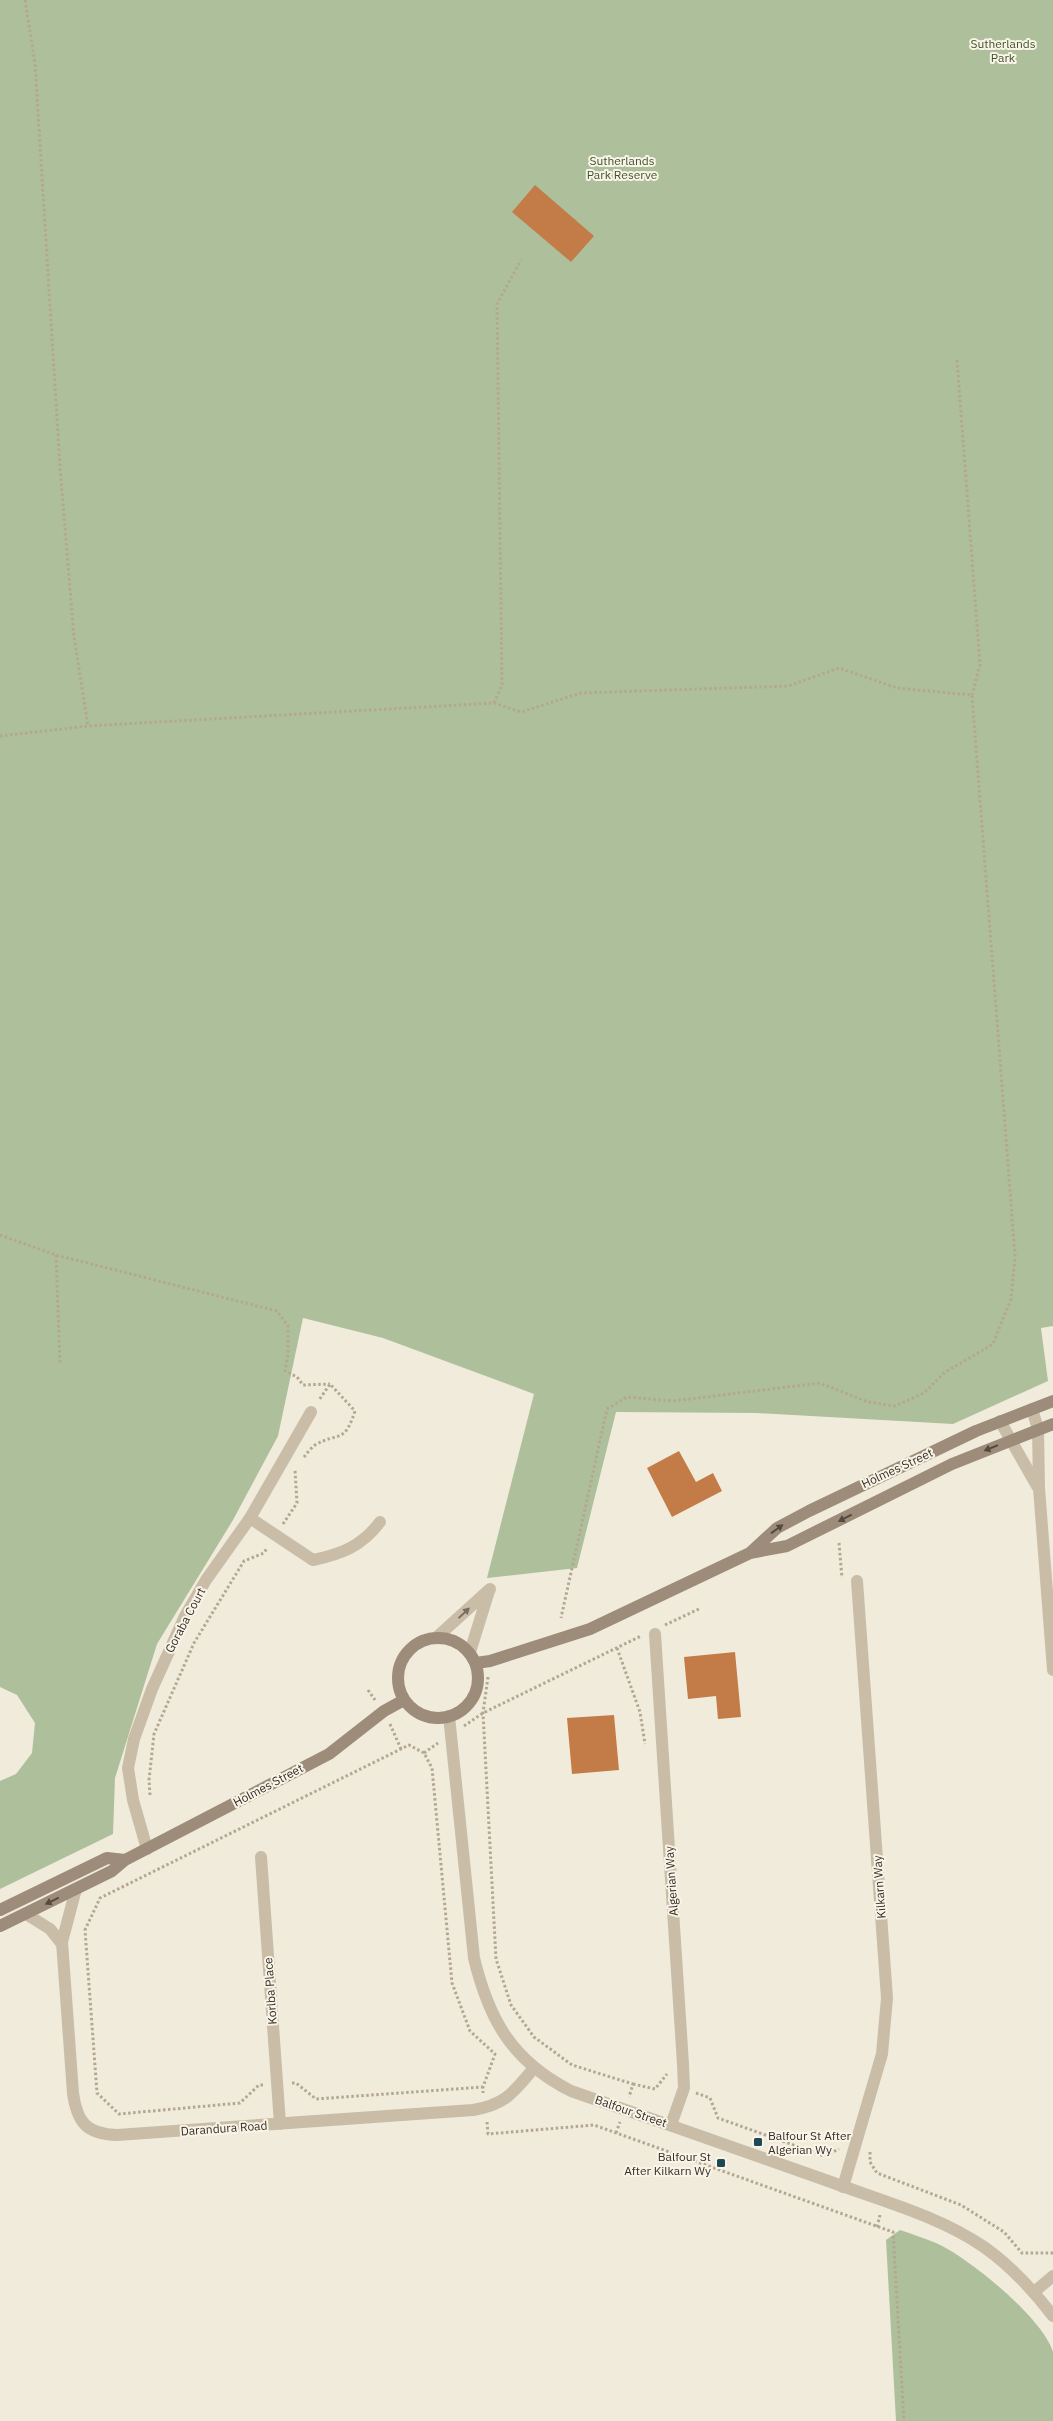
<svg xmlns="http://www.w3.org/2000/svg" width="1053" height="2421" font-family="'IBM Plex Sans',sans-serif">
<rect width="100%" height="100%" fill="#f1ebdb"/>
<path fill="#adc09b" d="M0 0H1053V1326L1041 1328 1048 1381 953 1424 757 1413 616 1412 577 1568 487 1578 534 1394 383 1338 303 1318 278 1436 233 1520 157 1644 115 1778 113 1834 0 1889V1781L16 1774 32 1753 35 1723 17 1695 0 1687Z
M900 2230C912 2234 924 2238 936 2243 968 2257 1043 2318 1053 2352 1053 2364 1053 2406 1053 2421H896L886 2240Z"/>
<path fill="#c37c47" d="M535 185 594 236 571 262 512 212Z
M679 1451 696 1482 713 1473 722 1491 672 1517 647 1468Z
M735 1652 741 1717 718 1719 716 1696 688 1699 684 1657Z
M614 1715 619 1770 572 1774 567 1718Z"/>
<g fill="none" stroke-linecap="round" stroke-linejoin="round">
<path stroke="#b4a792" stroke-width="3" stroke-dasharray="2.5 2.5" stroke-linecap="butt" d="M25 0 35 64 60 467 74 637 88 726
M957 360 980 665 972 695
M494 703 502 685 497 304 521 260
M0 736 88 726 494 703 521 712 581 693 788 686 839 668 897 688 972 695 1015 1256 1011 1299 993 1344 944 1373 924 1393 895 1406 868 1402 820 1383 673 1401 627 1397 607 1409 561 1618
M0 1235 56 1255 277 1311 288 1326V1354L285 1371 297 1377 303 1385 330 1384
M56 1255 60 1364
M304 1457C307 1453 311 1448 315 1445 339 1431 344 1445 355 1411L330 1384 319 1400
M283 1524 297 1503 295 1470
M839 1543 842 1578
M665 1625 701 1608
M617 1648 640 1712 645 1744
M488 1677 483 1713 496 1959 511 2005 534 2037 572 2065 633 2084 629 2097
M368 1690 375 1700
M390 1724 401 1749
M464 1726 483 1713 641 1636
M424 1753 438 1743
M150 1795 149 1780 154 1734 194 1643 244 1561 264 1553 267 1548
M292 2083H296L316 2099 483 2087
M633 2084 655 2089 667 2074
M263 2085H259L240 2103 119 2114 97 2093 85 1930 100 1898 409 1745 424 1753 432 1768 452 1983 470 2031 495 2054 483 2087V2093
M696 2093 710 2098 718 2118 824 2156 839 2149
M487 2122 488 2134 594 2125 893 2232 904 2421
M616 2133 620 2122
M870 2152V2162L877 2173 961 2205 1004 2232 1022 2253H1053
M877 2227 880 2215"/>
<path stroke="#c9bda7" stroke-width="12" d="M1032 1409 1038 1429 1039 1488 1053 1670
M1000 1421 1037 1486
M250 1518 313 1560C342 1554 362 1546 380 1522
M655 1634 683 2064 684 2088 671 2125
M437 1637 490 1589
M470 1652 489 1591
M147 1849 133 1800 128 1768 134 1739 152 1689 185 1616 206 1580 250 1518 311 1412
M261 1857 280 2124
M76 1889 62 1942 73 2093C77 2123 87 2134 117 2135L473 2110C506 2104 513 2093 534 2068
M26 1914 50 1929 62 1944
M843 2187 882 2054 887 1998 857 1581
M1034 2292 1053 2276"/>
<path stroke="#c9bda7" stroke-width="12" d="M449 1716 474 1958C489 2020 512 2061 571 2091 658 2121 744 2151 831 2182 882 2201 939 2216 984 2247 1011 2266 1033 2290 1053 2316"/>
<path stroke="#9c8c79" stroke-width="12" d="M750 1553 777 1528 809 1511 976 1431 1053 1401
M398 1678a40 40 0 1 1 80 0a40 40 0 1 1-80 0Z
M476 1663 490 1661 590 1629 750 1553 787 1546 952 1464 1053 1424
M0 1910 107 1858 125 1860
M0 1926 112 1871 125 1860 329 1754 384 1711 404 1700"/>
</g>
<defs><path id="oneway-solid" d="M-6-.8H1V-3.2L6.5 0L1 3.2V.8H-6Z" transform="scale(1.25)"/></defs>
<g fill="#544a40">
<use href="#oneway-solid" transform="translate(991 1448) rotate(158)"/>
<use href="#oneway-solid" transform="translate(845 1518) rotate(153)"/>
<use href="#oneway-solid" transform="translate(777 1529) rotate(-36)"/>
<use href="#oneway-solid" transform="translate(52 1901) rotate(154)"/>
</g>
<use fill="#786e61" href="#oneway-solid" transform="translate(464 1613) rotate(-43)"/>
<g fill="#1e4856" stroke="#f9f4e7" stroke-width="2">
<rect x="753" y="2137" width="10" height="10" rx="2.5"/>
<rect x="716" y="2158" width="10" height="10" rx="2.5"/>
</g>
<g text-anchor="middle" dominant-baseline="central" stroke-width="4" stroke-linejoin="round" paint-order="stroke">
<g font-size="12" fill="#3e532c" stroke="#f9f4e7">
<text x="1003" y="43">Sutherlands<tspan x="1003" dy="14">Park</tspan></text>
<text x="622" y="160">Sutherlands<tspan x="622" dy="14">Park Reserve</tspan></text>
</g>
<g font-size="12" fill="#352e28" stroke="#f9f4e7">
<text transform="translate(897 1468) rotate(-25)">Holmes Street</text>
<text transform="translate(185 1620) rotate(-62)">Goraba Court</text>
<text transform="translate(268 1785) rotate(-28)">Holmes Street</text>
<text transform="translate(671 1881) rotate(-94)">Algerian Way</text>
<text transform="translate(879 1887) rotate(-94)">Kilkarn Way</text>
<text transform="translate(270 1991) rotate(-94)">Korlba Place</text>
<text transform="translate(631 2111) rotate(19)">Balfour Street</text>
<text transform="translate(224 2128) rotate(-4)">Darandura Road</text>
</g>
<g font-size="12" fill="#352e28" stroke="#f9f4e7" text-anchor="start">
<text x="768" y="2135">Balfour St After<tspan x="768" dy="14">Algerian Wy</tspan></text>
<text x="711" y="2156" text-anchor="end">Balfour St<tspan x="711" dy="14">After Kilkarn Wy</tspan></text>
</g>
</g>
</svg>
